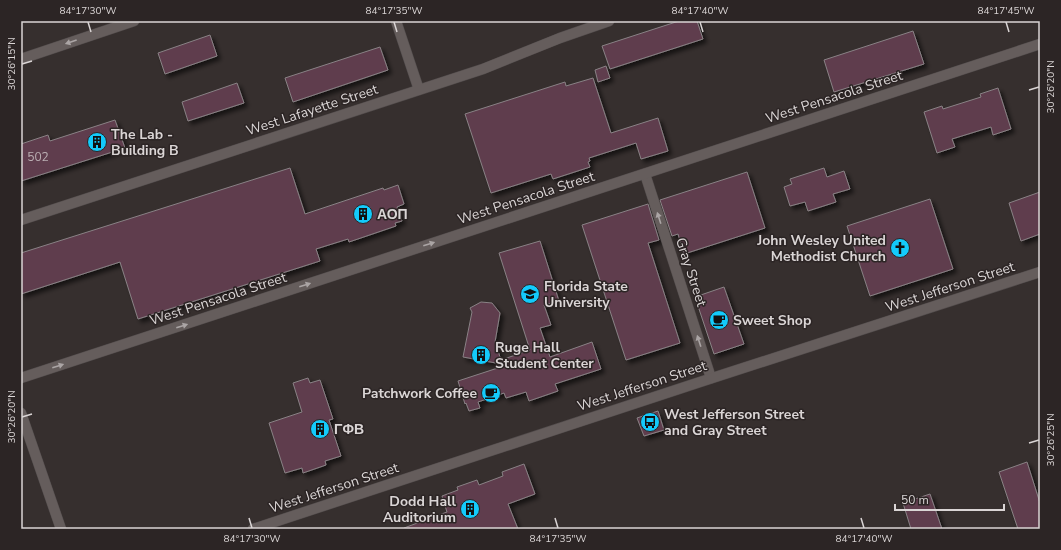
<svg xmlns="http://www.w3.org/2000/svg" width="1061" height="550" font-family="'Nunito Sans',sans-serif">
<defs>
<filter id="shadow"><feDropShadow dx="3.5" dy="3.5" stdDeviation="2" flood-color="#0009"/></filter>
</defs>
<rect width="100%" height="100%" fill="#362f2e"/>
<path fill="#5f3c4d" stroke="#898285" filter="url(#shadow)" d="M679 21H697L703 39 610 69 602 46Z
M913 31 924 64 834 92 824 60Z
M210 35 217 56 165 74 158 53Z
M380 47 388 70 293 102 285 78Z
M606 66 610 78 598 82 595 70Z
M593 78 611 133 658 118 668 151 641 159 636 143 589 158 590 161 588 162 590 167 553 179 551 174 491 193 465 114 565 82 566 86Z
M237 83 244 103 188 121 182 102Z
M998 88 1011 129 993 135 991 127 952 139 955 147 937 153 924 112 942 106 943 109 981 97 980 94Z
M115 120 125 148 21 181V144L48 135 50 141Z
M290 168 305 214 383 188 384 190 398 185 404 204 397 207 402 221 395 223 396 226 349 242 348 239 316 249 320 261 138 319 120 262 21 294V253Z
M824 168 827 177 844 171 850 189 833 194 836 202 808 211 805 202 790 206 784 187 792 184 790 179Z
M747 172 765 228 684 254 678 234 672 236 660 200Z
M1040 192V234L1021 241 1009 203Z
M930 199 953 269 870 296 847 226Z
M648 204 659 240 648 243 680 343 626 360 582 225Z
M540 241 559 301 544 305 551 325 540 328 550 357 592 342 601 369 555 384 558 391 529 401 526 392 506 398 504 393 478 402 480 408 469 411 466 403 465 404 458 381 507 365 463 357 472 312 470 308 481 302 492 303 500 313 495 342 501 360 530 350 499 253Z
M724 287 744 344 714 354 695 297Z
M308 378 310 383 320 380 333 419 329 420 341 456 325 461 326 465 303 473 302 468 285 473 269 423 302 412 293 383Z
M658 411 664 430 644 436 637 418Z
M1027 462 1040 503V529H1018L999 472Z
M524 464 535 494 508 504 518 529H404V528L447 512 442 496 458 490 457 487 477 480 479 485 503 476 502 472Z
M930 494 942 529H911L903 503Z"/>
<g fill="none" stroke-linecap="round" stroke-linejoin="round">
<defs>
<path id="street" d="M396 21 419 90
M645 174 711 378
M21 220 483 69 560 38 609 21"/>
<path id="secondary" d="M21 59 134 21
M21 378 1040 44
M21 413 61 529
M253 529 700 382 1040 272"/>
</defs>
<use href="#street" stroke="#524c4c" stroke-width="11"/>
<use href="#secondary" stroke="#524c4c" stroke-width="11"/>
<use href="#street" stroke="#655d5c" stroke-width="10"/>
<use href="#secondary" stroke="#655d5c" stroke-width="10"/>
</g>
<defs><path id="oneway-solid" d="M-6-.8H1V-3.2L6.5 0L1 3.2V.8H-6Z"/></defs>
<g fill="#aba5a5">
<use href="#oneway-solid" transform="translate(71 42) rotate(161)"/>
<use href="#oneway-solid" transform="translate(659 218) rotate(-108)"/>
<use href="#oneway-solid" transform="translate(429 244) rotate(-18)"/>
<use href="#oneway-solid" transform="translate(305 285) rotate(-18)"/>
<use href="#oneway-solid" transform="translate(182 326) rotate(-18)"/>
<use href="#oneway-solid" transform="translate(699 341) rotate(-108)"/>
<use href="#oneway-solid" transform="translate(58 366) rotate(-18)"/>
</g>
<path fill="none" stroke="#dad5d5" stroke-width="1.5" d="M88 22 91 32M394 22 397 32M700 22 703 32M1006 22 1009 32M22 64 32 61M1029 90 1039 87M22 417 32 414M1029 443 1039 440M249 518 252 528M555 518 558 528M861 518 864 528"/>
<defs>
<symbol id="building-disc" viewBox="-11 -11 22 22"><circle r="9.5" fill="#13cafb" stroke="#2c2525"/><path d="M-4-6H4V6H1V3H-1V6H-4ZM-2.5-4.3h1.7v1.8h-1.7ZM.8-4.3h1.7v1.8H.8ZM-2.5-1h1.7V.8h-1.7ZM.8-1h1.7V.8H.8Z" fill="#111"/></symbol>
<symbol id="church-disc" viewBox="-11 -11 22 22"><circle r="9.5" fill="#13cafb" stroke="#2c2525"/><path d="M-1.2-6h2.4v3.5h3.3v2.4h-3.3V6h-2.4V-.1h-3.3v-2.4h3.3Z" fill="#111"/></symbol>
<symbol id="university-disc" viewBox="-11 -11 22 22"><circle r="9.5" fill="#13cafb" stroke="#2c2525"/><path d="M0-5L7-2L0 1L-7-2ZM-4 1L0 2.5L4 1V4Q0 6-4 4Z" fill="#111"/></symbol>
<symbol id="cafe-disc" viewBox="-11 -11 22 22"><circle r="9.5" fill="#13cafb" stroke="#2c2525"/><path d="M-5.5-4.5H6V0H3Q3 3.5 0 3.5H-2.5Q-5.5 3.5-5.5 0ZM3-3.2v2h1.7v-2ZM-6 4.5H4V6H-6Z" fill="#111"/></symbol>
<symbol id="bus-disc" viewBox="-11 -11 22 22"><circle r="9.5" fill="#13cafb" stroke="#2c2525"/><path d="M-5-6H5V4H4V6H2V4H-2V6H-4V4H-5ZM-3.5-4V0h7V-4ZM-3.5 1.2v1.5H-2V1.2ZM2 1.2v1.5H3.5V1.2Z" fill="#111"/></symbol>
</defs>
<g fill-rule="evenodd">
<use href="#building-disc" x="86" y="131" width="22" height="22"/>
<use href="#building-disc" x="352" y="203" width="22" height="22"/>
<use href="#church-disc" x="889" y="237" width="22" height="22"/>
<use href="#university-disc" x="519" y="283" width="22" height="22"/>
<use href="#cafe-disc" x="708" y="309" width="22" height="22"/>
<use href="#building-disc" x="470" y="344" width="22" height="22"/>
<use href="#cafe-disc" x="480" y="382" width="22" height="22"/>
<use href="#bus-disc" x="639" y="411" width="22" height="22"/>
<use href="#building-disc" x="309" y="418" width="22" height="22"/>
<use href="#building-disc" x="459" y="498" width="22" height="22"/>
</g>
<g text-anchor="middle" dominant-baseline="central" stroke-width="3" stroke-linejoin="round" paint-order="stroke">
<g font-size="12" fill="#bbafb3">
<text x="38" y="157">502</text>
</g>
<g font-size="14" fill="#dad5d5" stroke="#2c2525">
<text transform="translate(834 97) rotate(-18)">West Pensacola Street</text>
<text transform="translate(312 110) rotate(-18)">West Lafayette Street</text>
<text transform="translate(526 198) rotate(-18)">West Pensacola Street</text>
<text transform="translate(691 272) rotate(72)">Gray Street</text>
<text transform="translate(950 287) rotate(-18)">West Jefferson Street</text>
<text transform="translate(218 299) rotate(-18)">West Pensacola Street</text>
<text transform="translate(642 386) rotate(-18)">West Jefferson Street</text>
<text transform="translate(334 488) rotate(-18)">West Jefferson Street</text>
</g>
<g font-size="14" font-weight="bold" fill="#dad5d5" stroke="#2c2525" text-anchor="start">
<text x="111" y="134">The Lab -<tspan x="111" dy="16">Building B</tspan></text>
<text x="377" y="214">ΑΟΠ</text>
<text x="886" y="240" text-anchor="end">John Wesley United<tspan x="886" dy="16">Methodist Church</tspan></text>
<text x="544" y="286">Florida State<tspan x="544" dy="16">University</tspan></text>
<text x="733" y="320">Sweet Shop</text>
<text x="495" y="347">Ruge Hall<tspan x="495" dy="16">Student Center</tspan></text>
<text x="477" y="393" text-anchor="end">Patchwork Coffee</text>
<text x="664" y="414">West Jefferson Street<tspan x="664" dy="16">and Gray Street</tspan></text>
<text x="334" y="429">ΓΦΒ</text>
<text x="456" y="501" text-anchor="end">Dodd Hall<tspan x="456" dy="16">Auditorium</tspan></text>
</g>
</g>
<rect width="1061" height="550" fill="none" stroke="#2c2525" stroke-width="44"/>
<path d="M895 504v6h109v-6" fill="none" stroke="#dad5d5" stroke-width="2"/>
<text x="901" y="504" font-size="12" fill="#dad5d5" stroke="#2c2525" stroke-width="3" paint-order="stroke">50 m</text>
<rect x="22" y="22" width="1017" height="506" fill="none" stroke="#dad5d5" stroke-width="1.5"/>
<g font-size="10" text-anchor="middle" fill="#dad5d5">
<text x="88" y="14">84°17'30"W</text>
<text x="394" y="14">84°17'35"W</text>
<text x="700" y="14">84°17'40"W</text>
<text x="1006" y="14">84°17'45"W</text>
<text transform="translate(11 64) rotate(-90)" y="4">30°26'15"N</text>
<text transform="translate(1050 87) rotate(-90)" y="4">30°26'20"N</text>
<text transform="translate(11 417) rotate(-90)" y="4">30°26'20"N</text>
<text transform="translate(1050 440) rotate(-90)" y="4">30°26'25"N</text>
<text x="252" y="542">84°17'30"W</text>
<text x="558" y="542">84°17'35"W</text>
<text x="864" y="542">84°17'40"W</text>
</g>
</svg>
